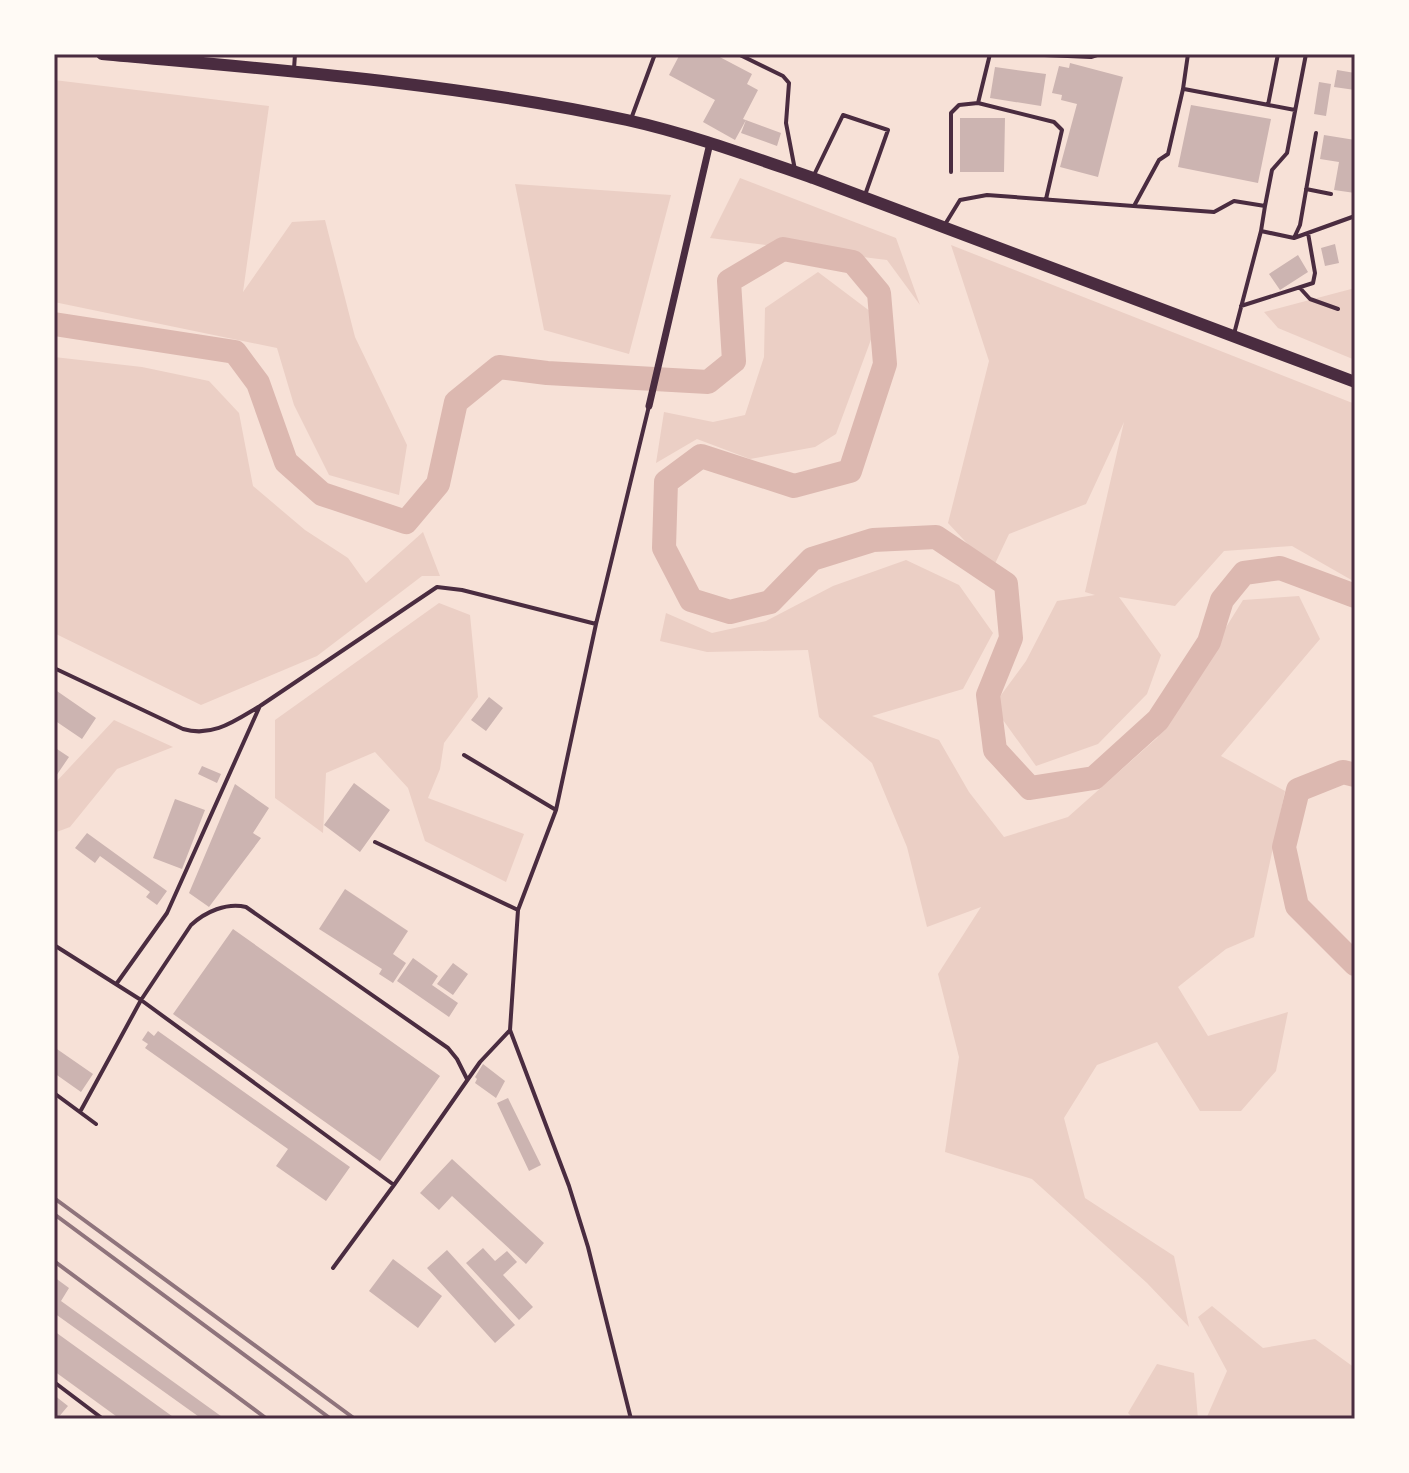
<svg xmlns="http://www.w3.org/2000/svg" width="1409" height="1473" font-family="'Fira Sans Condensed',sans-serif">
<rect width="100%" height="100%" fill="#f7e1d7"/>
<path fill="#ebcfc5" d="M54 80 269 106 243 292 292 222 325 220 355 337 407 445 399 495 329 475 294 405 277 348 54 302Z
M740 178 896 238 920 305 887 260 710 238Z
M515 184 671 195 629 354 544 330Z
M951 245 1355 404V582L1292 546 1224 551 1175 606 1119 597 1161 655 1147 694 1098 744 1036 766 993 706 1026 661 1057 601 1095 595 1085 592 1124 422 1086 504 1009 534 992 570 948 523 989 361Z
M818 272 879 318 836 434 815 447 750 459 697 439 656 463 664 412 713 422 745 415 764 357 765 308Z
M1355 288V360L1278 328 1264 312Z
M54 357 142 367 209 381 239 413 253 486 305 530 348 558 366 583 423 532 440 576H422L317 656 201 705 54 633Z
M906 560 959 585 993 633 963 689 872 716 939 740 969 792 1004 837 1068 817 1157 738 1243 600 1299 596 1320 639 1221 756 1285 791 1254 937 1226 949 1178 987 1208 1036 1288 1012 1276 1071 1241 1111H1200L1157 1042 1097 1065 1064 1118 1085 1198 1174 1256 1189 1327 1147 1283 1032 1179 945 1152 959 1057 938 974 981 907 927 927 907 847 872 763 819 717 808 650 707 652 660 641 666 613 712 633 766 621 833 586Z
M439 603 470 615 478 697 444 743 440 769 428 798 524 834 506 882 425 841 408 788 375 752 326 773 323 833 275 798V720Z
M114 720 173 747 117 769 70 827 54 833V781L56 782Z
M1212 1306 1263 1348 1315 1339 1355 1368V1419H1206L1227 1371 1198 1317Z
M1157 1364 1194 1373 1198 1419H1134L1128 1413Z"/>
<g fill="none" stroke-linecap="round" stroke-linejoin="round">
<path stroke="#dcb8b0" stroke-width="24" d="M54 324 235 352 258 383 286 462 322 494 406 522 438 484 456 402 499 367 547 373 708 382 734 361 729 281 783 249 853 262 879 293 885 364 850 471 794 486 701 456 666 482 664 548 691 600 730 612 770 602 812 559 873 540 936 537 1006 584 1011 638 988 695 995 750 1030 788 1094 778 1158 720 1209 642 1222 600 1244 573 1280 568 1355 596
M1355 775 1343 772 1298 790 1284 847 1297 906 1355 964"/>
</g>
<path fill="#ccb4b1" d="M680 54H714L752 74 747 84 758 90 743 119 781 133 777 146 741 133 746 120 735 140 703 122 715 100 669 75Z
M1070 63 1123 77 1098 177 1060 167 1077 104 1061 100 1062 95 1052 93 1059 66 1069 68Z
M995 67 1046 74 1041 106 990 98Z
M1337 70 1355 73V90L1334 87Z
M1319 82 1331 84 1326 116 1314 114Z
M1191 105 1271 119 1258 183 1178 167Z
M960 118H1005L1004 172H960Z
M1324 135 1355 140V193L1334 190 1339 162 1320 159Z
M1335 244 1339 263 1325 266 1321 248Z
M1298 255 1308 272 1280 290 1269 274Z
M54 689 96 718 82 739 54 720Z
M489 697 503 708 486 731 471 720Z
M54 747 69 757 54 779Z
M202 766 221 774 217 783 198 774Z
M354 783 390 810 360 852 324 825Z
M235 784 269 808 253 833 261 838 209 907 189 893Z
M175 799 205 810 182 869 153 858Z
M87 833 167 891 157 905 146 897 150 892 100 856 95 863 75 848Z
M345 889 408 931 393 954 406 963 393 983 379 974 382 969 319 929Z
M233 929 440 1076 380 1161 173 1014Z
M413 958 438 976 432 985 458 1003 449 1017 397 981Z
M453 963 468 974 453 995 437 984Z
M148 1031 154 1036 158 1031 350 1167 326 1201 276 1166 288 1149 145 1048 148 1044 142 1040Z
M54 1047 93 1074 81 1092 54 1073Z
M483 1064 505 1081 496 1098 475 1083 477 1079 475 1077Z
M508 1098 541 1165 529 1171 497 1103Z
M452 1159 544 1243 526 1264 452 1196 439 1210 420 1193Z
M483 1248 495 1261 507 1251 517 1262 503 1275 533 1307 519 1320 466 1263Z
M447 1250 515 1325 495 1343 427 1268Z
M393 1259 442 1296 418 1328 369 1291Z
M54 1277 69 1288 61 1301 225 1419H202L54 1313Z
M54 1331 176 1419H120L54 1371Z
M54 1395 68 1406 57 1419H54Z"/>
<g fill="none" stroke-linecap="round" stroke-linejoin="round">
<path stroke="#4a2c40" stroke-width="4" d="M738 54 783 76 789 83 786 123 795 170
M990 54 978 103 1054 122 1062 130 1046 199
M1021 54 1091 57 1100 54
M294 69 295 54
M1184 89 1295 110
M1268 105 1278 54
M631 119 655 54
M951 172V113L959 105 978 103
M814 175 843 115 888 130 865 195
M1306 189 1331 194
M1134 206 1159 160 1168 154 1183 89 1188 54
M1265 206 1272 170 1287 153 1306 54
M944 226 960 200 987 195 1214 212 1234 201 1265 206 1261 231
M1294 238 1300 225 1316 133
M1300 288 1310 299 1338 309
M1241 306 1313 283 1315 273 1308 233
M1234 334 1261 231 1294 238 1355 216
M54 668 183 729C213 738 236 720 260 706L437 587 462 590 596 624
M464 755 556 810
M375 842 518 910
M54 945 141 1000 394 1185 480 1062 510 1030
M117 983 167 913 259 708
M54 1093 96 1124
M80 1112 141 1000 191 925C205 912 227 902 246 907L448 1048 457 1059 467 1079
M333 1268 394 1185
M54 1382 103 1419
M631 1419 588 1247 569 1186 510 1030 518 910 556 810 596 624 649 406"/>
<path stroke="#4a2c40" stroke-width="7" d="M649 406 710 143"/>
<path stroke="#4a2c40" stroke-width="12" d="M102 54C277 70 455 83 627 120 690 134 752 157 813 178L1355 382"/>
<path stroke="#8f747c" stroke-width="4" d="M54 1198 355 1419
M54 1214 331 1419
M54 1261 267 1419"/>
</g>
<rect width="1409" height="1473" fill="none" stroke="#fffaf5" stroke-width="112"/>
<rect x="56" y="56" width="1297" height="1361" fill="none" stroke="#4a2c40" stroke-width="3"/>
</svg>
